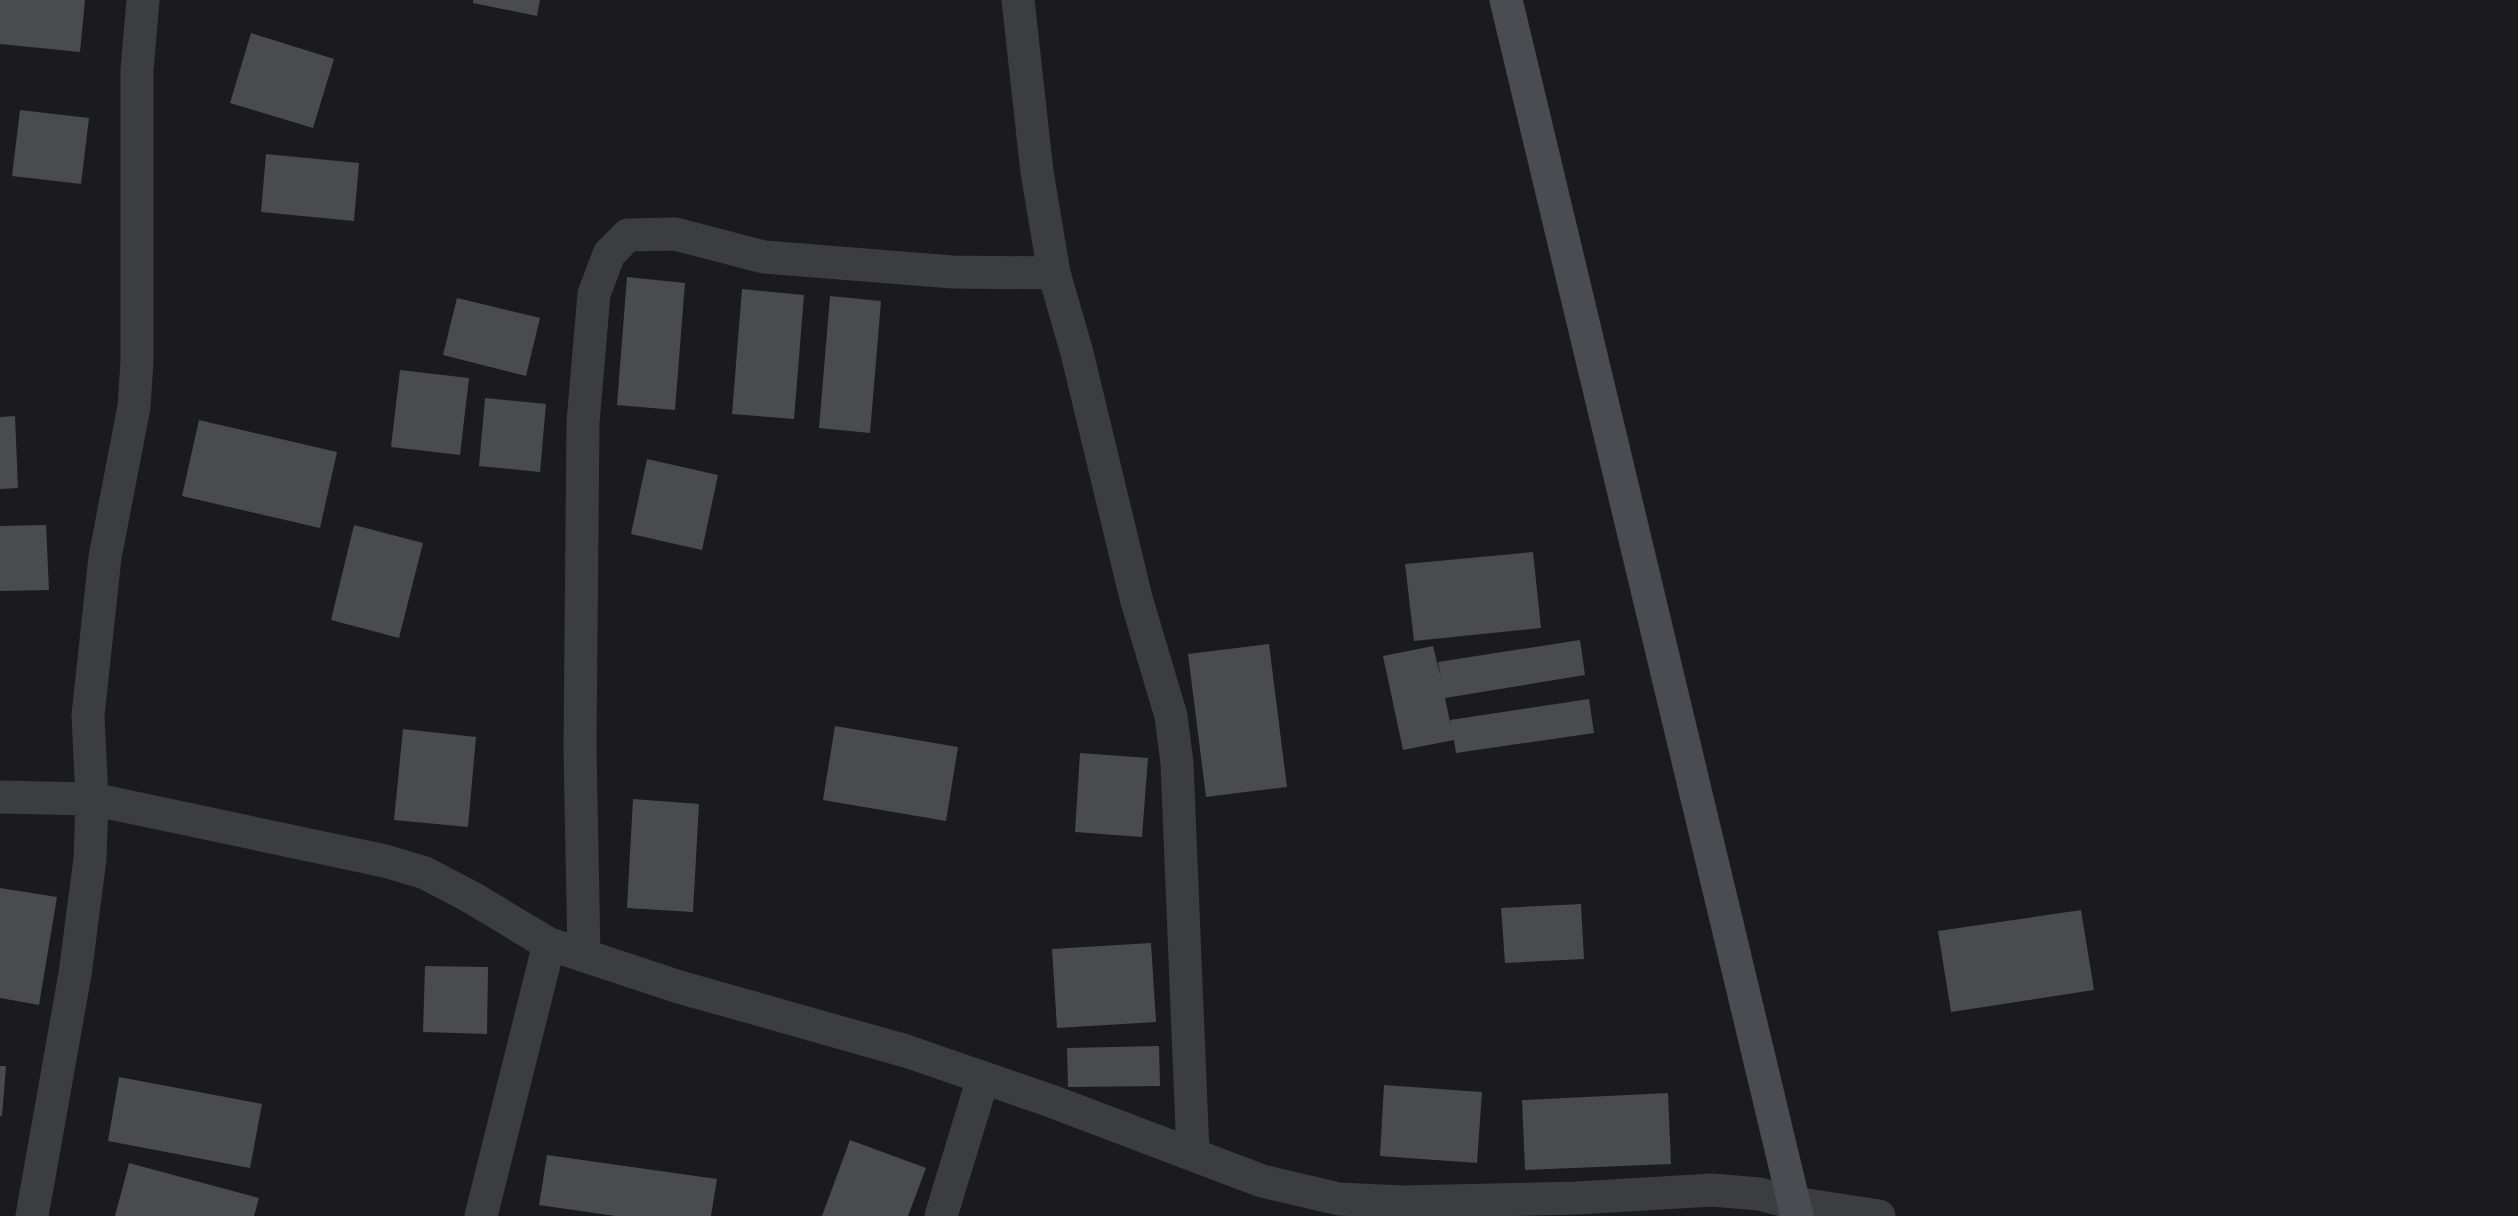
<svg xmlns="http://www.w3.org/2000/svg" width="2518" height="1216" font-family="'Varela Round',sans-serif">
<rect width="100%" height="100%" fill="#1b1b1d"/>
<path fill="#4a4b4f" d="M0 0H85L80 52 0 44Z
M473 0H540L537 16 473 3Z
M251 33 334 59 313 128 230 103Z
M20 110 89 118 81 184 12 176Z
M266 154 359 163 354 221 261 212Z
M627 277 685 283 675 410 617 405Z
M742 289 804 295 794 419 732 414Z
M830 296 881 301 870 433 819 428Z
M457 298 540 318 526 376 443 355Z
M400 370 469 378 460 455 391 447Z
M485 398 546 404 540 472 479 466Z
M15 416 18 488 0 489V417Z
M199 420 337 452 320 528 182 496Z
M647 459 718 475 702 550 631 534Z
M46 525 49 590 0 591V526Z
M354 525 423 543 399 638 331 620Z
M1533 552 1541 628 1414 641 1405 564Z
M1580 640 1585 675 1445 698 1451 727 1450 720 1589 699 1594 733 1456 753 1454 740 1403 750 1383 656 1433 646 1441 678 1438 662Z
M1269 644 1287 787 1206 797 1188 654Z
M835 726 958 747 946 821 823 800Z
M403 729 476 737 468 827 394 820Z
M1080 753 1148 758 1142 837 1075 832Z
M633 799 699 804 693 912 627 908Z
M0 888 57 897 39 1005 0 998Z
M1581 904 1584 959 1505 963 1501 908Z
M2081 910 2094 990 1951 1012 1938 931Z
M1151 943 1156 1022 1057 1028 1052 949Z
M425 966 488 967 487 1034 423 1032Z
M1159 1046 1160 1086 1068 1087 1067 1048Z
M0 1066H6L2 1116H0Z
M119 1077 262 1104 250 1168 108 1141Z
M1384 1085 1482 1092 1477 1163 1380 1156Z
M1668 1093 1671 1164 1525 1170 1522 1100Z
M850 1140 926 1168 908 1216H822Z
M547 1155 717 1179 711 1216H615L539 1205Z
M129 1163 259 1198 254 1216H115Z"/>
<g fill="none" stroke-linecap="round" stroke-linejoin="round">
<path stroke="#3c3d41" stroke-width="33" d="M1018 0 1037 172 1054 273 1077 353 1136 598 1171 716 1177 763 1193 1154
M0 797 92 799 385 861 425 873 469 896 549 944 679 987 906 1051 1051 1101 1262 1181 1339 1199 1403 1202 1577 1198 1712 1190 1759 1194 1794 1203 1879 1216
M584 956 580 747 583 422 594 294 609 254 628 235 675 234 764 257 953 272 1054 273
M32 1216 75 974 90 859 92 799 88 715 105 557 134 407 137 361V70L143 0
M481 1216 549 944
M941 1216 983 1078"/>
<path stroke="#4a4c51" stroke-width="33" d="M1506 0 1797 1216"/>
</g>
</svg>
